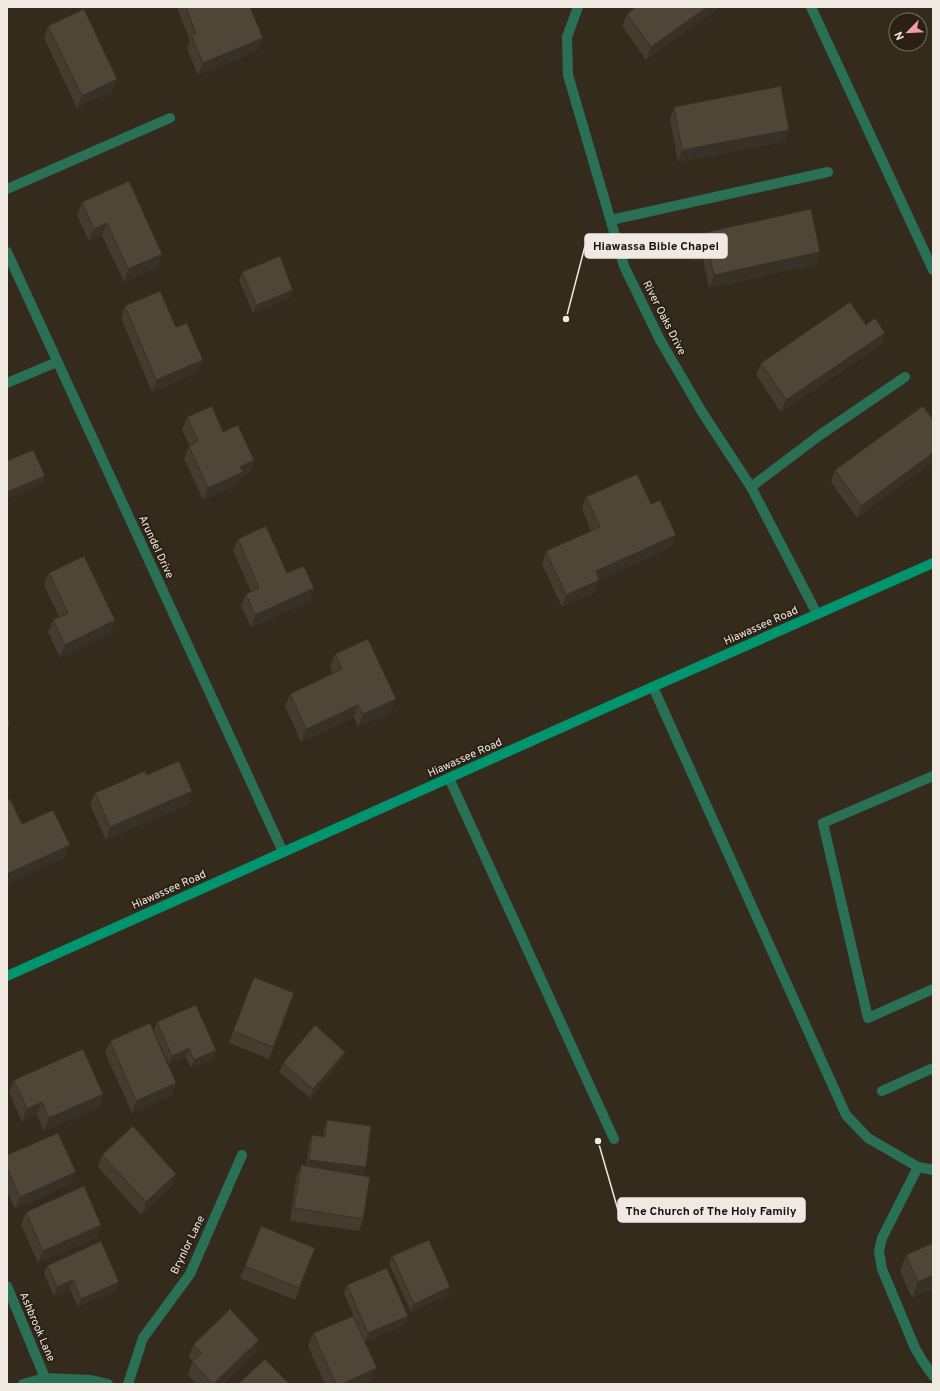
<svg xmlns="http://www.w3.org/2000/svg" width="940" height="1391" font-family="Overpass,sans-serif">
<rect width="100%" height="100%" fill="#352b1d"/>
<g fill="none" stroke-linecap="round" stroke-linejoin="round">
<path stroke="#2a7057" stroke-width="10" d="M811 7 933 270
M7 189 170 118
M611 220 828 172
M751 487 820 435 905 377
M653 687 846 1115 868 1138 918 1167 933 1170
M933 776 823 823 868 1018 933 989
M449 778 614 1139
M882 1091 933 1068
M918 1167 882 1238 879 1251 882 1269 915 1348 922 1360 933 1376"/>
<path stroke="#2a7057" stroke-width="10" d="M578 7 567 37 568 75 624 266 660 340 702 412 751 487 817 614
M7 252 283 852
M7 383 57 362
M7 1286 45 1378
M23 1384 45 1378 91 1380 108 1384
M128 1384 143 1338 190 1274 242 1155"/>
<path stroke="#00956f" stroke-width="10" d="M7 976 614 704 933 563"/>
</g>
<path fill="#453c30" d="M177 7H250L258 50 198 75 187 48 190 40 177 8Z
M636 7H720L646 60 622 26 627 14Z
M48 26 112 91 77 108 44 38Z
M674 107 789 130 784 142 678 162 670 119Z
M82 202 162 254 158 266 124 282 102 235 89 241 77 215Z
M694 235 820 252 816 264 709 288 703 259 693 261 690 247Z
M242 272 290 298 253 313 239 280Z
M125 306 176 327 203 360 198 372 152 392 121 318Z
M866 325 885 333 881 345 781 412 756 375 761 363Z
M923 406 857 518 831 482 835 470Z
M187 417 223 432 250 472 241 477 238 484 203 500 184 458 189 446V445L182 430Z
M586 497 671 547 599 580 595 592 562 607 542 564 546 551 591 531 582 509Z
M238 539 287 573 314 588 310 601 251 627 241 606 246 594 251 591 233 551Z
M49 573 115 620 111 633 60 657 48 632 53 620 59 617 44 585Z
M335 654 391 712 358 727 354 717 301 742 285 706 290 694 333 673 330 667Z
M147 775 192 791 188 804 106 840 90 805 95 793Z
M290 1006 269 1059 229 1043 233 1031Z
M157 1022 216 1050 213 1059 191 1068 186 1057 169 1064 154 1031Z
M110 1041 176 1083 172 1095 132 1113 105 1053Z
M345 1052 342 1060 310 1098 279 1072 283 1063Z
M14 1080 103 1094 99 1107 44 1131 37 1115 22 1122 9 1092Z
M327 1120 363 1175 353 1174 363 1219 359 1231 290 1221 296 1178 301 1165 306 1166 309 1144 312 1135 323 1137 324 1129Z
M7 1155 76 1172 71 1184 15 1209 7 1191Z
M102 1155 176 1174 172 1186 141 1215 98 1167Z
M26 1212 97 1237 38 1263 21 1225Z
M933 1243V1289L912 1298 900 1271 906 1255Z
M315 1248 295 1300 240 1278 245 1266Z
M392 1256 450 1287 447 1296 411 1312 389 1264Z
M47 1266 116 1290 78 1307 70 1289 54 1296 44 1274Z
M347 1285 408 1316 405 1325 365 1342 372 1381 365 1384H325L308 1346 313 1333 360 1331 344 1293Z
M259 1340 255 1353 222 1384H196L188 1375 192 1362H193L189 1357 193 1345Z"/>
<path fill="#383127" d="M707 7H720L646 60 651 47Z
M263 38 258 50 198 75 203 63Z
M117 79 112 91 77 108 82 96Z
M789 130 784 142 678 162 682 150Z
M107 223 102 235 89 241 94 229Z
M707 246 703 259 693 261 697 249Z
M820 252 816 264 709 288 714 275Z
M162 254 158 266 124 282 128 269Z
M293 290 290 298 253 313 256 305Z
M885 333 881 345 781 412 786 400Z
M203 360 198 372 152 392 156 380Z
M933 453V462L857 518 861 506Z
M254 460 250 472 241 477 238 484 203 500 208 488 240 467Z
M45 476 42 485 7 499V492Z
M676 535 671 547 599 580 595 592 562 607 566 595 596 571Z
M314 588 310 601 251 627 255 615Z
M115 620 111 633 60 657 65 645Z
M396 699 391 712 358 727 363 714Z
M358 705 354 717 301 742 306 729Z
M10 724 7 733V725Z
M192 791 188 804 106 840 110 827Z
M70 845 65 857 7 884V874Z
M189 1048 186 1057 169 1064 172 1056Z
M216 1050 213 1059 191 1068 194 1060Z
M345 1052 342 1060 310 1098 313 1089Z
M176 1083 172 1095 132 1113 136 1101Z
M103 1094 99 1107 44 1131 49 1118Z
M42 1102 37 1115 22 1122 27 1109Z
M309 1160 366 1167 363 1175 306 1168Z
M76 1172 71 1184 15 1209 20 1197Z
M176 1174 172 1186 141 1215 146 1202Z
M101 1225 97 1237 38 1263 43 1251Z
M933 1275V1289L912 1298 918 1282Z
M73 1280 70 1289 54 1296 57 1287Z
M119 1282 116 1290 78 1307 81 1299Z
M450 1287 447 1296 411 1312 414 1304Z
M408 1316 405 1325 365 1342 368 1333Z
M259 1340 255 1353 222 1384H213Z
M377 1368 372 1381 365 1384H342Z"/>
<path fill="#504638" stroke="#383127" d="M186 7H250L263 38 203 63 191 35 196 34Z
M636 7H707L651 47 627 14Z
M84 9 117 79 82 96 48 26Z
M781 86 789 130 682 150 674 107Z
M129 181 162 254 128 269 107 223 94 229 82 202Z
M811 209 820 252 714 275 707 246 697 249 694 235Z
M280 256 293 290 256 305 242 272Z
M160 291 176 327 187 323 203 360 156 380 125 306Z
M850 302 866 325 875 318 885 333 786 400 761 363Z
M212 406 223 432 238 425 254 460 240 467 243 472 208 488 189 446 198 441 187 417Z
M923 406 933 420V453L861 506 835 470Z
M33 450 45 476 7 492V461Z
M637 474 651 504 660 500 676 535 596 571 599 580 566 595 546 551 600 527 586 497Z
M266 526 287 573 304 566 314 588 255 615 246 594 259 588 238 539Z
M84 556 115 620 65 645 53 620 68 613 49 573Z
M368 639 396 699 363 714 358 705 306 729 290 694 342 669 335 654Z
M7 715 10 724 7 725Z
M179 761 192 791 110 827 95 793 145 771 147 775Z
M10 799 22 824 53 810 70 845 7 874V800Z
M254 977 294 993 273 1047 233 1031Z
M196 1005 216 1050 194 1060 189 1048 172 1056 157 1022Z
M150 1023 176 1083 136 1101 110 1041Z
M315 1025 345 1052 313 1089 283 1063Z
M83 1049 103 1094 49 1118 42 1102 27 1109 14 1080Z
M327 1120 371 1126 366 1167 309 1160 312 1135 325 1137Z
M133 1126 176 1174 146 1202 102 1155Z
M58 1133 76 1172 20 1197 7 1168V1155Z
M301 1165 370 1177 363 1219 294 1208Z
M84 1186 101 1225 43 1251 26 1212Z
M261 1226 315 1248 299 1288 245 1266Z
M429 1240 450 1287 414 1304 392 1256Z
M101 1241 119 1282 81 1299 73 1280 57 1287 47 1266Z
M933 1243V1275L918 1282 906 1255Z
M387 1268 408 1316 368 1333 347 1285Z
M230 1309 259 1340 213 1384 192 1362 202 1353 193 1345Z
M353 1316 377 1368 342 1384H336L313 1333Z
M265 1359 289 1384H238Z"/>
<g text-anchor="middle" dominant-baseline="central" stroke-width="4" stroke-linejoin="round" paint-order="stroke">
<g font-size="11" fill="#f0e9e1" stroke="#2a2114">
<text transform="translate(664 318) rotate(63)">River Oaks Drive</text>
<text transform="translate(156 547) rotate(65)">Arundel Drive</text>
<text transform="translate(761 626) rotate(-24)">Hiawassee Road</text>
<text transform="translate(465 758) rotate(-24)">Hiawassee Road</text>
<text transform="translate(169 890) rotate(-24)">Hiawassee Road</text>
<text transform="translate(188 1245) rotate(-64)">Brynlor Lane</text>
<text transform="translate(37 1327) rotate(67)">Ashbrook Lane</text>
</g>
</g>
<path fill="none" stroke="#f0e9e1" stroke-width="1.5" d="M566 319L585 246M598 1141L618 1210"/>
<g fill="#f0e9e1" stroke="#2a2114" stroke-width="1.5">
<circle cx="566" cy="319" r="4"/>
<circle cx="598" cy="1141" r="4"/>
</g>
<g fill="#f0e9e1" stroke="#f0e9e1" stroke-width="1.5">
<rect x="585" y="234" width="142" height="24" rx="4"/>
<rect x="618" y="1198" width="187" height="24" rx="4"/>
</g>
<g font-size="12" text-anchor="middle" font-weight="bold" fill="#111">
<text x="656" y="250">Hiawassa Bible Chapel</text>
<text x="711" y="1215">The Church of The Holy Family</text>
</g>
<rect width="940" height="1391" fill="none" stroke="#f0e9e1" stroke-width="16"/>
<g transform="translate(908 32) rotate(246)"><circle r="19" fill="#2a2114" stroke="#797166"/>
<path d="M0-3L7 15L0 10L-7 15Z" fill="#f39aac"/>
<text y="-6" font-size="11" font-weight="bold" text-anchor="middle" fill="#f0e9e1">N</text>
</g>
</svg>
